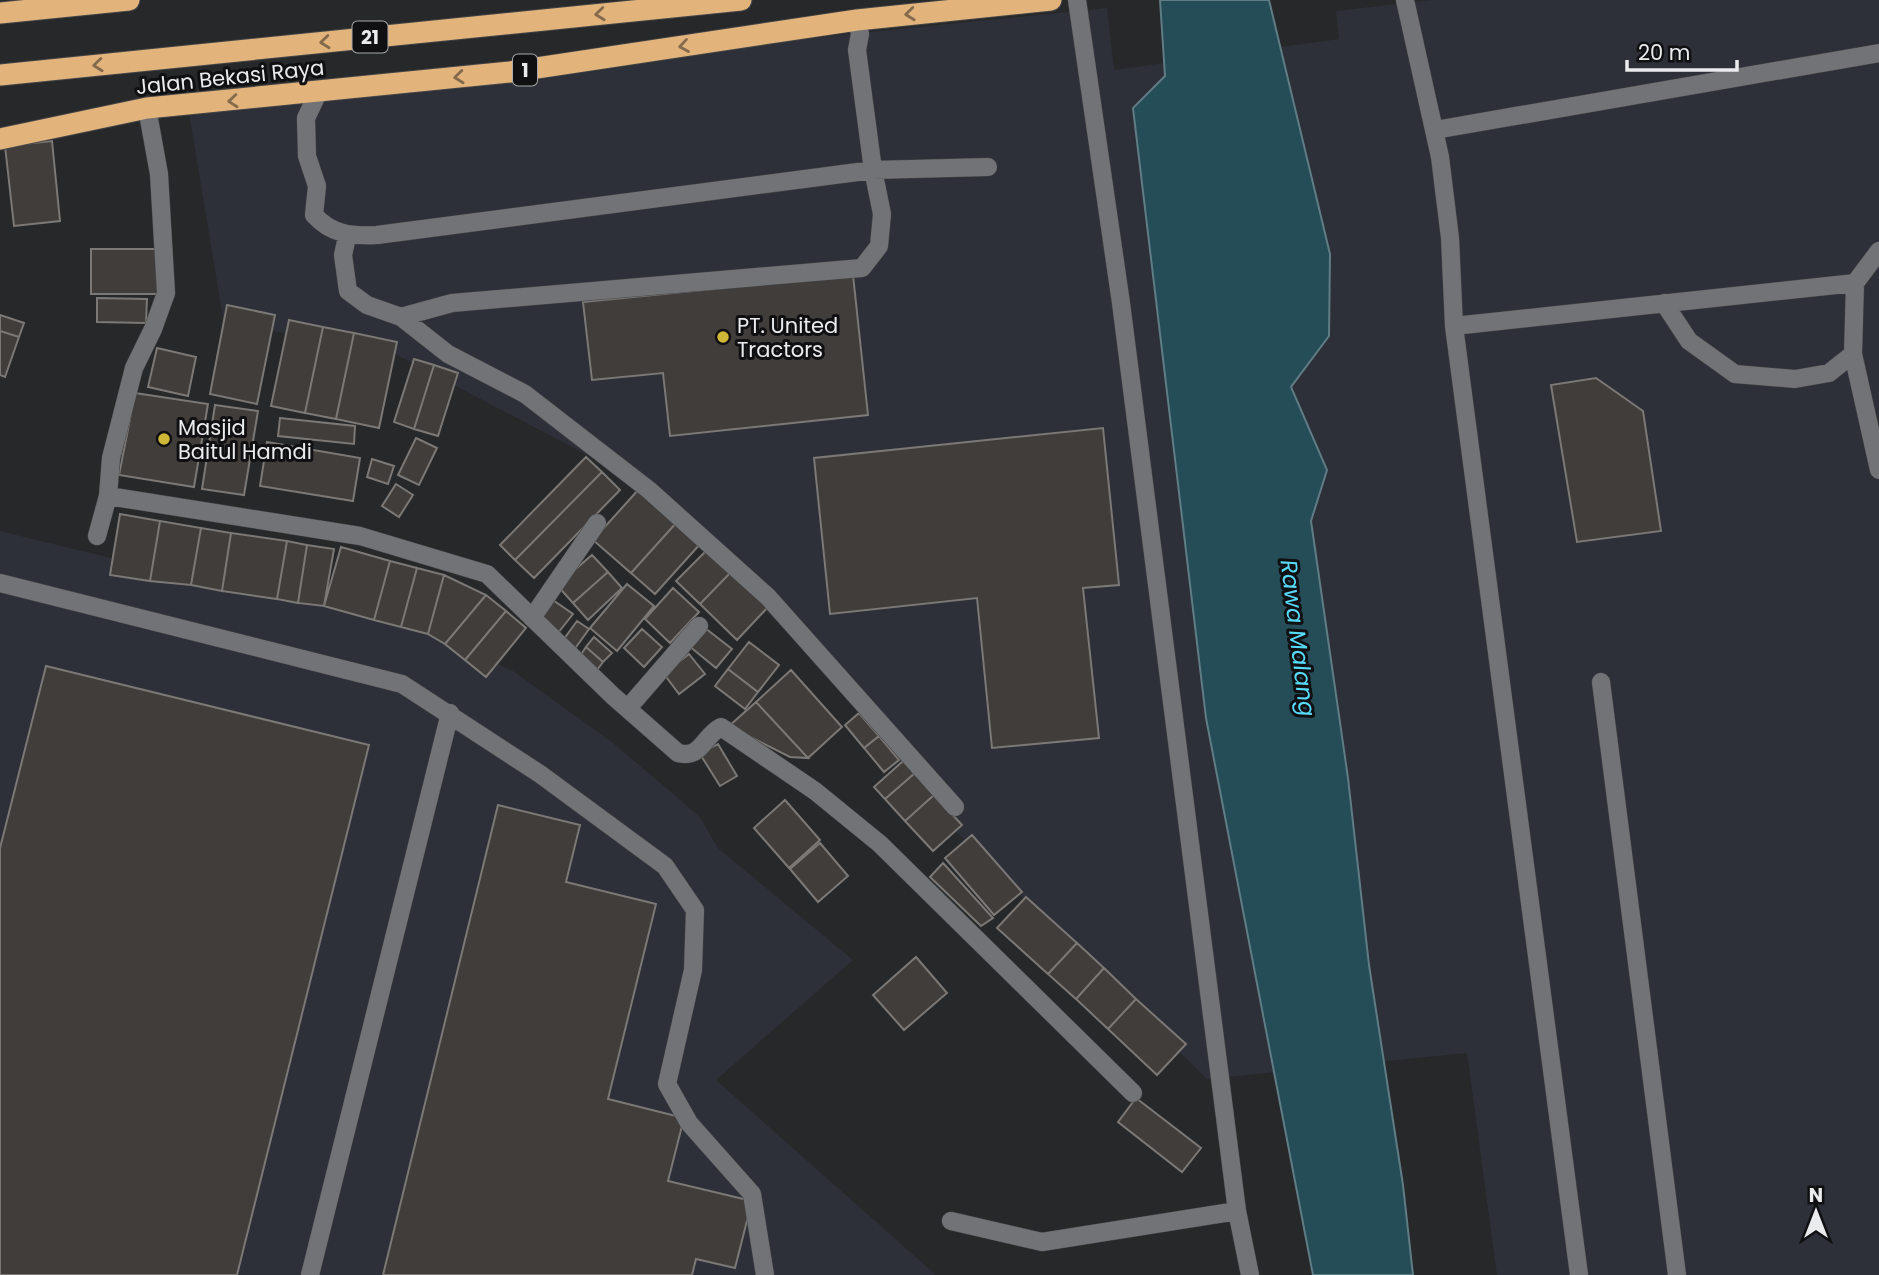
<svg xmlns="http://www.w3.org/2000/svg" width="1879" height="1275" font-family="Poppins,sans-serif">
<rect width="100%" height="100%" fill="#26282a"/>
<path fill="#2d3038" d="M1431 0H1879V1275H1497L1467 1053 1207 1079 936 812 869 711 625 475 382 347 224 324 188 107 829 36 1107 8 1114 70 1339 39 1336 11Z
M0 531 214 583 403 621 513 671 613 743 699 816 718 848 853 960 716 1080 936 1275H0Z"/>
<path fill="#254d58" stroke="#607c85" stroke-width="2" d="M1160 0H1269L1330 254 1329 336 1291 387 1327 470 1311 521 1348 778 1369 965 1403 1185 1413 1275H1313L1206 718 1133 108 1165 76Z"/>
<path fill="#403d3b" stroke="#7b7875" stroke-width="2" d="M52 141 60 221 14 226 5 146Z
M91 249H162V294H91Z
M853 275 868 415 670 436 663 373 592 380 583 302Z
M97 298 147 299 146 323 97 322Z
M227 305 275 315 257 404 210 394Z
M0 315 24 323 19 337 0 331Z
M289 320 323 327 305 413 271 406Z
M323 327 354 333 336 419 305 413Z
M0 331 19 337 5 377 0 375Z
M354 333 397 342 379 428 336 419Z
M157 348 196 357 188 396 148 387Z
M414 359 434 365 414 429 394 422Z
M434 365 458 373 438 436 414 429Z
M1596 378 1643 411 1661 531 1577 542 1551 385Z
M135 393 208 404 194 487 119 475Z
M215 405 258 411 244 495 202 489Z
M280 418 355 426 354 444 278 436Z
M1103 428 1119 585 1083 588 1099 738 992 748 977 598 830 614 814 458Z
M416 438 437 448 419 485 398 475Z
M267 442 360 458 353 501 260 486Z
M586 457 602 472 515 560 500 545Z
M372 459 394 466 388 484 367 477Z
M602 472 620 490 534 578 515 560Z
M396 484 413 495 399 517 382 506Z
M639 489 677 522 631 573 593 540Z
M120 514 160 521 150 581 110 575Z
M160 521 201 528 191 585 150 581Z
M677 522 701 543 655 594 631 573Z
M201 528 231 533 222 591 191 585Z
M231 533 287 541 277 599 222 591Z
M287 541 307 545 298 603 277 599Z
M307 545 334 549 324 606 298 603Z
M341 547 390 561 374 620 324 606Z
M709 548 732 571 700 604 676 581Z
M592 555 608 572 573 603 557 585Z
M390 561 417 568 401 627 374 620Z
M417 568 444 575 428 634 401 627Z
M732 571 769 606 737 640 700 604Z
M608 572 622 588 588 620 573 603Z
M444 575 486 595 445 644 428 634Z
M627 584 654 606 617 651 590 628Z
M673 588 699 612 670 643 645 619Z
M486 595 506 611 465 660 445 644Z
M550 598 573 614 558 633 540 620Z
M506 611 526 628 486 677 465 660Z
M577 621 589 629 574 650 564 639Z
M705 628 732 649 716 668 689 646Z
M642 629 662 647 644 667 624 648Z
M594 637 612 653 603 662 586 647Z
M749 642 779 665 758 692 728 669Z
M586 647 603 662 597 670 580 656Z
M689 654 705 674 679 694 664 674Z
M46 666 369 745 237 1275H0V848Z
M728 669 758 692 745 709 715 686Z
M791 670 842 727 808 758 756 702Z
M756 702 808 758 790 757 729 726Z
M859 713 879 736 864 748 845 725Z
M879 736 899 760 884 772 864 748Z
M718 744 737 776 720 786 700 754Z
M903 761 915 773 885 799 874 787Z
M915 773 934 795 905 821 885 799Z
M934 795 962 825 933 851 905 821Z
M785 800 820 840 789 868 754 828Z
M498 805 580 825 566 882 656 904 608 1099 684 1118 668 1181 752 1201 735 1268 696 1259 692 1275H383Z
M972 835 1022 892 994 915 945 858Z
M820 843 848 876 818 902 790 869Z
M943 863 993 918 981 926 930 877Z
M1026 897 1077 943 1048 974 997 928Z
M1077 943 1104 968 1076 999 1048 974Z
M916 957 947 993 904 1030 873 995Z
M1104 968 1136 999 1108 1029 1076 999Z
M1136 999 1186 1044 1157 1075 1108 1029Z
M1136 1098 1201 1148 1182 1172 1118 1122Z"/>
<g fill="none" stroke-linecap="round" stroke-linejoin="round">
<defs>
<path id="minor" d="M1077 0 1121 303 1237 1211 1250 1275
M1405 0 1440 157 1450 238 1454 326 1579 1275
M318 93 306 118 307 156 317 186 314 215C332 235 352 236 377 235L873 170 988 167
M1435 130 1879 53
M347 237 343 255 348 291 367 305 401 317 448 354 525 394 649 490 768 597 955 807
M1855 283 1879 251
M1664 303 1689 341 1735 374 1795 379 1829 373 1853 354
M401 317 452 303 862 268 879 246 882 214 873 170 857 50 860 34 857 20
M1454 326 1855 283 1853 354 1879 470
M108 496 360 536 487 574 613 696 678 753C702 759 703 736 721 727L815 791 880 844 1133 1093
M97 536 108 496 111 458 134 368 153 329 166 293 159 174 147 108
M0 583 402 684 540 774 665 866 695 910 693 970 667 1084 689 1123 752 1194 765 1275
M532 618 597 523
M1601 682 1677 1275
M628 708 699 626
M951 1221 1042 1242 1237 1211
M310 1275 450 713"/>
<path id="highway" d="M0 13 129 0
M0 75 741 0
M0 139 147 108 510 72 857 20 1051 0"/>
</defs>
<use href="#minor" stroke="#444547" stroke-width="19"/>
<use href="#highway" stroke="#444547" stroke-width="23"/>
<use href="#minor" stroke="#727377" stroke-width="18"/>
<use href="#highway" stroke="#e2b37b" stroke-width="21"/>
</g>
<defs><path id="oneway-chevron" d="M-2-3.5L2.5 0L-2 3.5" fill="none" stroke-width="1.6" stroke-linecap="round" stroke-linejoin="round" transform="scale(1.75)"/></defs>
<g stroke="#846a4c">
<use href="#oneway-chevron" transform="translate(600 14) rotate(174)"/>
<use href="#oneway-chevron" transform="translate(910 14) rotate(174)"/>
<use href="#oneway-chevron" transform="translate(325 42) rotate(174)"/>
<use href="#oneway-chevron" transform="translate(684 46) rotate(171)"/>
<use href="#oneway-chevron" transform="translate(98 65) rotate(174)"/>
<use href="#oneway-chevron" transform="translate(459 77) rotate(174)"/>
<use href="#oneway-chevron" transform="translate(233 101) rotate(175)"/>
</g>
<g fill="#cfb837" stroke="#101012" stroke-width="2.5">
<circle cx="723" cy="337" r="7"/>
<circle cx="164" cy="439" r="7"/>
</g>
<g text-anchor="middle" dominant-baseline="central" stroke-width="6" stroke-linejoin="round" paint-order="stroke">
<g fill="#101012" stroke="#a9a9ab" stroke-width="2">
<rect x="352.5" y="21.5" width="35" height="31" rx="5"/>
<rect x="513" y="54.5" width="24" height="31" rx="5"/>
</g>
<g font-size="19" font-weight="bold" fill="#eaebed">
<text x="370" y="37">21</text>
<text x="525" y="70">1</text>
</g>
<g font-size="21" fill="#eaebed" stroke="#101012">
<text transform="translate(230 77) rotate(-6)">Jalan Bekasi Raya</text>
</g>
<g font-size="21" fill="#eaebed" stroke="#101012" text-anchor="start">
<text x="737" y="325">PT. United<tspan x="737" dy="24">Tractors</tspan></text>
<text x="178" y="427">Masjid<tspan x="178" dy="24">Baitul Hamdi</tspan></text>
</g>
<g font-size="23" font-style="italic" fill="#57dbfa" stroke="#101012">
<text transform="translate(1298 638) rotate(83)">Rawa Malang</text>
</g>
</g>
<g transform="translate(1816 1212)" stroke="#101012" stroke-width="5" paint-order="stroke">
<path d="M0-5L12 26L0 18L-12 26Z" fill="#eaebed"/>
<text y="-10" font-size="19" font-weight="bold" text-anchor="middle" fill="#eaebed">N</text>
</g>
<path d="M1627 60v10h110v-10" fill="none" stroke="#eaebed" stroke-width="3.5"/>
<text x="1638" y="60" font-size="21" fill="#eaebed" stroke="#101012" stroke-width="5" paint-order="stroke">20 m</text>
</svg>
